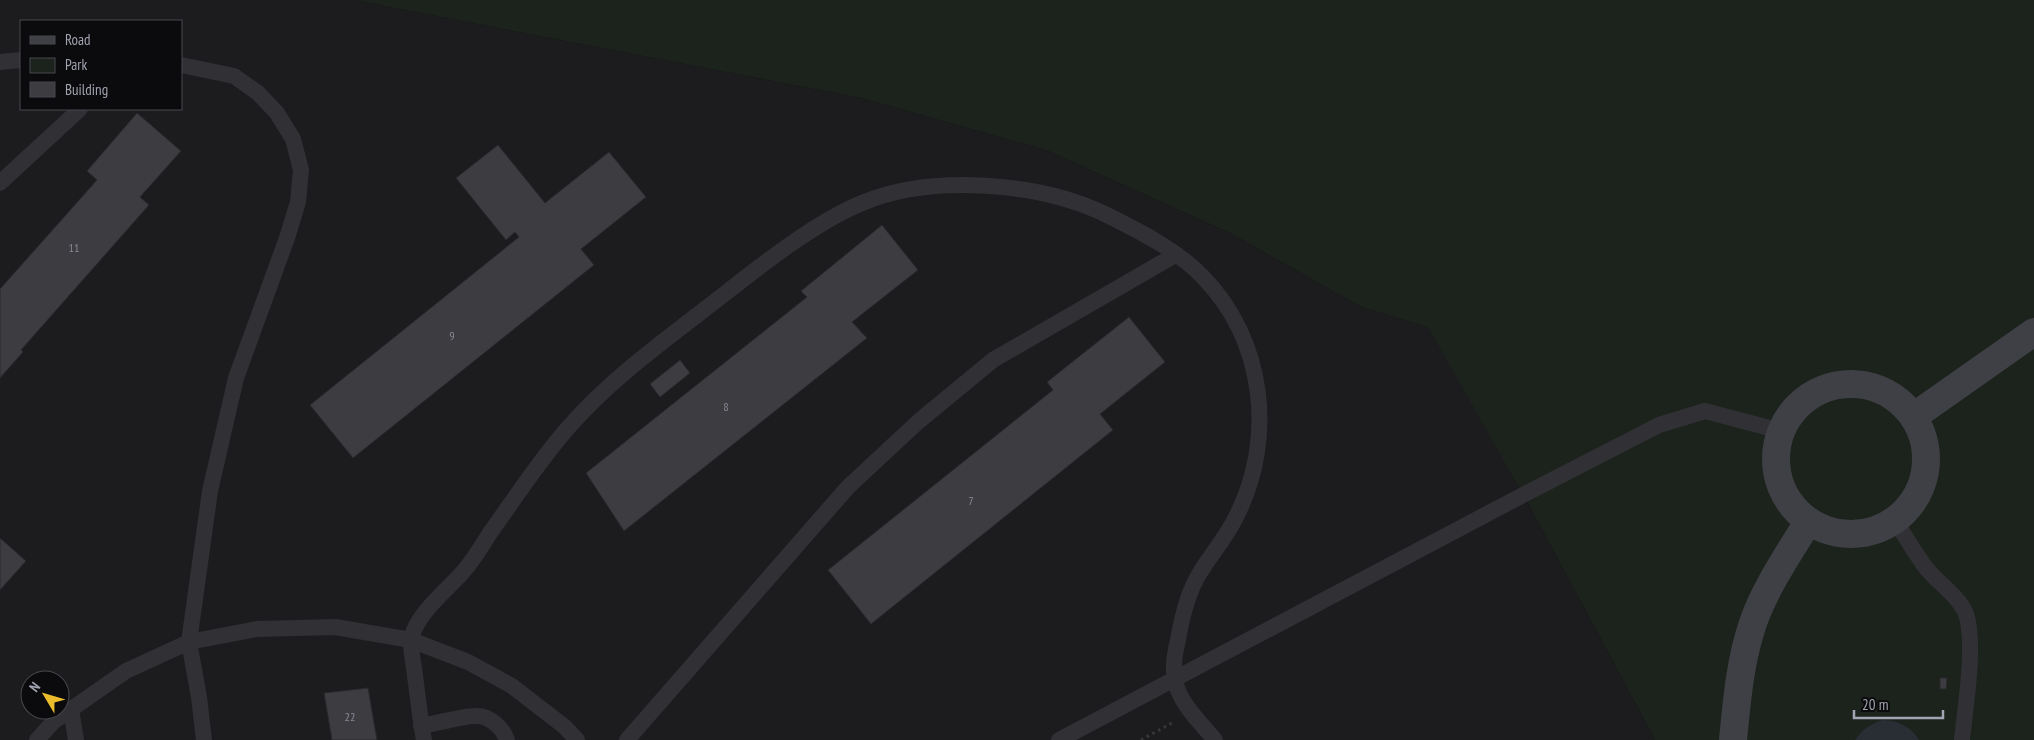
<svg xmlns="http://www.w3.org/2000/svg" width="2034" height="740" font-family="'PT Sans Narrow',sans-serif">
<rect width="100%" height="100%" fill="#0f0f11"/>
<path fill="#1c1b1e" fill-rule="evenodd" d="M0 0H353L861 98 1046 150 1232 234 1361 307 1429 327 1531 509 1655 740H0ZM21 21H181V109H21ZM30 680H60V710H30Z"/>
<path fill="#1c231d" d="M353 0H2034V740H1655L1531 509 1428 327 1361 307 1232 234 1046 150 861 98Z"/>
<path fill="#292e35" d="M1883 720C1899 721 1910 726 1919 740H1855C1863 729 1870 724 1883 720Z"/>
<path fill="#3c3c41" stroke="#2a292d" d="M137 113 181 151 140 197 149 205 21 350 23 352 0 378V289L97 180 87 171Z
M498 145 545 203 609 152 646 197 581 249 594 265 353 458 310 405 519 237 515 232 506 240 456 178Z
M882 225 918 270 852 322 867 338 624 531 586 473 807 297 801 291Z
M1129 317 1165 362 1100 414 1113 430 871 624 828 570 1053 390 1047 382Z
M680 360 690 373 660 397 650 384Z
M0 538 26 561 0 590Z
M1940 678H1947L1946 689H1940Z
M368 688 377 740H332L324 693Z"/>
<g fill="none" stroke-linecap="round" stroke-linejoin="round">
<path stroke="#37383c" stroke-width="3" stroke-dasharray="2.5 4" stroke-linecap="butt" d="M1141 740 1172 723"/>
<path stroke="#313135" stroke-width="16" d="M0 62 21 60
M181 65 234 76 258 93 277 113 293 139 301 170 298 202 287 238 236 378 210 491 189 642 199 697 204 740
M0 183 80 109
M1895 520C1905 536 1915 553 1926 568 1938 583 1959 596 1966 614 1976 644 1965 708 1962 740
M71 709 76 740
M421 726C435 724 465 715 477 716 490 716 503 728 507 740
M37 740 53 722 126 671 189 642 257 629 335 627 411 640 468 662 512 686 565 727 577 740
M424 740C420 719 418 697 415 676 414 663 409 648 412 636 418 613 446 591 462 573 473 561 481 547 490 533 515 498 539 461 567 429 613 376 672 335 727 292 765 262 818 221 862 203 932 174 1040 182 1107 215 1139 231 1177 250 1202 276 1265 340 1276 439 1236 517 1227 536 1212 553 1201 571 1188 591 1182 616 1178 640 1175 652 1172 667 1175 680 1179 703 1200 722 1215 740
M627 740 848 487 919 421 993 360 1175 255
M1059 740 1523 495 1659 425 1705 411 1781 431"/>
<path stroke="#3f4045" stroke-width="28" d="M1776 459a75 75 0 1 1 150 0a75 75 0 1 1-150 0Z
M1913 417 2034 332
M1733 740C1737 700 1740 661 1753 623 1765 588 1789 553 1808 522"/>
</g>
<g text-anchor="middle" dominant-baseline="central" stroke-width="4.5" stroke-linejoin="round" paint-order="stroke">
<g font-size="12" fill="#888a95">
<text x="74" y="247">11</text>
<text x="452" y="335">9</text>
<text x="726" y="406">8</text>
<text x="971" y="500">7</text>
<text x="350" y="716">22</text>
</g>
</g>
<rect x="20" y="20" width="162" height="90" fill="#0b0a0c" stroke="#47484e"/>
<rect x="30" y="36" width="25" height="8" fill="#3f4045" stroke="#47484e"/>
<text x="65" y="45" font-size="15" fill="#a1a4b1">Road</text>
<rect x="30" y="58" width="25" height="15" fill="#1c231d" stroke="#47484e"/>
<text x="65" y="70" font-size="15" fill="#a1a4b1">Park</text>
<rect x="30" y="82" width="25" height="15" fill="#3c3c41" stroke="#47484e"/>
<text x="65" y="95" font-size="15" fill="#a1a4b1">Building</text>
<g transform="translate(45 695) rotate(308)"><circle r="24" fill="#0b0a0c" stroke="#47484e"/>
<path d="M0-4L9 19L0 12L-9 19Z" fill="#ebbd2d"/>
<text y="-8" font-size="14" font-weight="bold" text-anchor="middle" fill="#a1a4b1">N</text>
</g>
<path d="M1854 710v8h89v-8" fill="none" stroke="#a1a4b1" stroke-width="2.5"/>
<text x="1862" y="710" font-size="15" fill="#a1a4b1" stroke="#0b0a0c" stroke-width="4" paint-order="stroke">20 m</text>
</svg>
